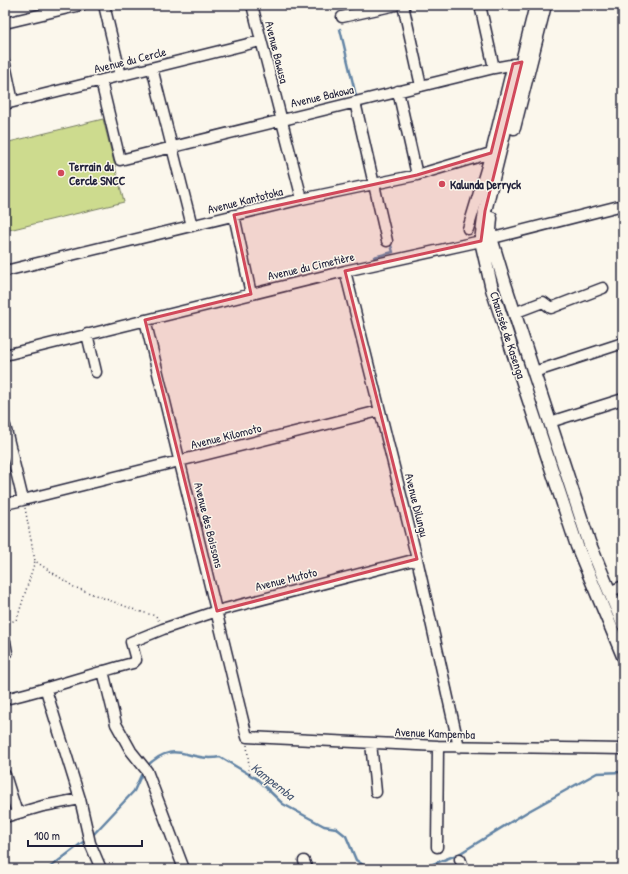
<svg xmlns="http://www.w3.org/2000/svg" width="628" height="874" font-family="'Patrick Hand',sans-serif">
<rect width="100%" height="100%" fill="#fbf7ec"/>
<filter id="ink" filterUnits="userSpaceOnUse"><feTurbulence type="fractalNoise" baseFrequency=".025" numOctaves="2"/><feDisplacementMap in="SourceGraphic" scale="8" xChannelSelector="R" yChannelSelector="G"/><feConvolveMatrix kernelMatrix="1 2 1 2 8 2 1 2 1" color-interpolation-filters="sRGB"/></filter>
<g filter="url(#ink)">
<path fill="#cddb8e" stroke="#787e64" d="M103 119 124 202 5 231V143Z"/>
<g fill="none" stroke-linecap="round" stroke-linejoin="round">
<path stroke="#6284a5" stroke-width="2.5" d="M340 29 356 96
M374 257 393 252 390 242
M146 767C176 737 187 763 220 757L257 779 283 804 324 826 336 828 346 836 356 860 369 869
M91 837 134 791 143 771
M48 869 87 839
M399 869 428 866 459 854 527 812 597 773 623 772"/>
<defs>
<path id="minor" d="M104 5 121 76
M252 5 302 199
M403 5 421 86
M480 5 494 68
M342 17 396 5
M5 23 81 5
M5 64 13 102
M152 68 192 226
M101 81 120 160 494 68 527 62
M398 91 417 175
M355 102 387 241
M5 104 260 41
M234 215 251 294
M468 229 491 153 513 64
M5 271 302 199 417 175 491 153
M345 271 417 559 459 747
M514 313 543 302 551 308 603 288
M145 320 247 737 438 746 623 749
M87 334 96 372
M5 355 345 271 481 241 623 205
M534 372 623 343
M550 422 623 399
M5 426 23 500 5 504
M23 500 379 411
M609 592 623 586
M5 641 7 653 5 655
M103 671 116 724 131 751 147 771 184 869
M46 690 80 799 90 843 101 869
M5 699C49 689 90 674 133 663L136 660 131 642 163 629 217 611 417 559
M371 743 376 792
M5 775 17 813
M5 817 43 806 80 799
M437 847 438 746
M460 859 464 869
M304 861 307 869"/>
<path id="major" d="M536 5 485 211 481 241 492 289 577 546 623 656
M514 128 545 5
M491 218 490 230 491 238 505 284 589 542 623 624"/>
</defs>
<use href="#minor" stroke="#22223b" stroke-width="13"/>
<use href="#major" stroke="#22223b" stroke-width="15"/>
<path stroke="#22223b" stroke-width="1.5" stroke-dasharray="1 3" stroke-linecap="butt" d="M25 508 35 561 74 587 138 611 156 616 159 621
M5 624 16 620 18 616 35 561
M247 745 250 777"/>
<use href="#minor" stroke="#fbf7ec" stroke-width="10"/>
<use href="#major" stroke="#fbf7ec" stroke-width="12"/>
</g>
</g>
<path fill="#d1495b" fill-opacity="0.2" stroke="#d1495b" stroke-width="3" stroke-linejoin="round" d="M522 62 485 211 481 241 345 271 417 559 217 611 145 320 251 294 234 215 417 175 491 153 513 64Z"/>
<g fill="#d1495b" stroke="#fbf7ec" stroke-width="1.5">
<circle cx="61" cy="173" r="4"/>
<circle cx="442" cy="184" r="4"/>
</g>
<g text-anchor="middle" dominant-baseline="central" stroke-width="3" stroke-linejoin="round" paint-order="stroke">
<g font-size="12" fill="#22223b" stroke="#fbf7ec">
<text transform="translate(277 52) rotate(76)">Avenue Bawusa</text>
<text transform="translate(130 60) rotate(-14)">Avenue du Cercle</text>
<text transform="translate(322 96) rotate(-13)">Avenue Bakowa</text>
<text transform="translate(245 200) rotate(-14)">Avenue Kantotoka</text>
<text transform="translate(311 266) rotate(-13)">Avenue du Cimetière</text>
<text transform="translate(508 335) rotate(72)">Chaussée de Kasenga</text>
<text transform="translate(226 436) rotate(-14)">Avenue Kilomoto</text>
<text transform="translate(417 505) rotate(76)">Avenue Dilungu</text>
<text transform="translate(209 525) rotate(76)">Avenue des Boissons</text>
<text transform="translate(286 579) rotate(-14)">Avenue Mutoto</text>
<text transform="translate(435 733) rotate(2)">Avenue Kampemba</text>
</g>
<g font-size="12" font-weight="bold" fill="#22223b" stroke="#fbf7ec" text-anchor="start">
<text x="69" y="166">Terrain du<tspan x="69" dy="14">Cercle SNCC</tspan></text>
<text x="450" y="184">Kalunda Derryck</text>
</g>
<g font-size="13" font-style="italic" fill="#425370" stroke="#fbf7ec">
<text transform="translate(273 781) rotate(38)">Kampemba</text>
</g>
</g>
<rect width="628" height="874" fill="none" stroke="#fbf7ec" stroke-width="20"/>
<rect x="10" y="10" width="608" height="854" fill="none" stroke="#22223b" stroke-width="1.5" filter="url(#ink)"/>
<path d="M28 840v6h114v-6" fill="none" stroke="#22223b" stroke-width="2"/>
<text x="34" y="840" font-size="12" fill="#22223b" stroke="#fbf7ec" stroke-width="3" paint-order="stroke">100 m</text>
</svg>
